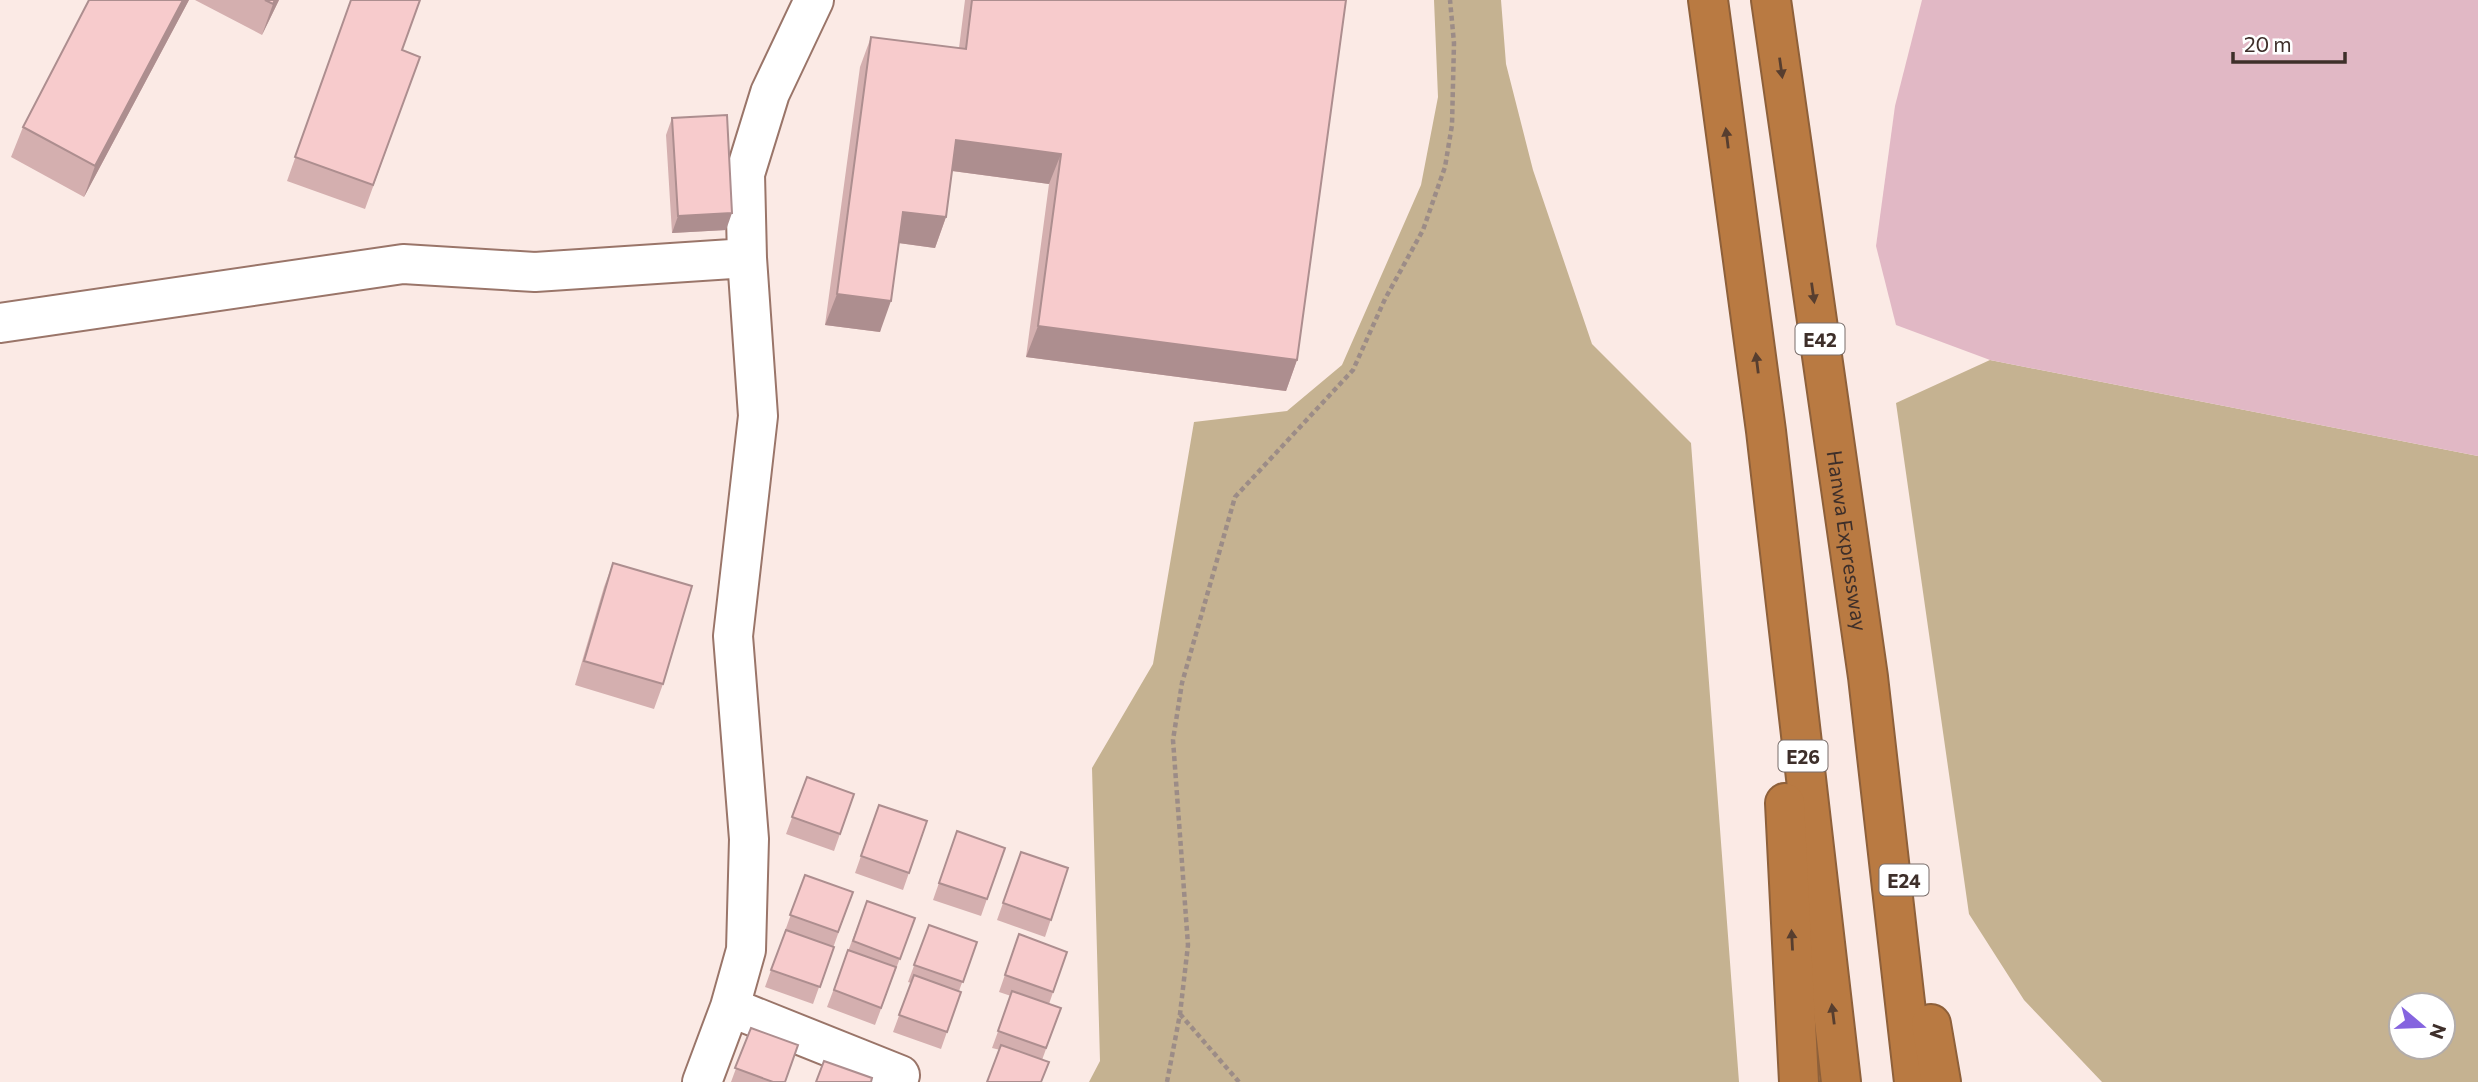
<svg xmlns="http://www.w3.org/2000/svg" width="2478" height="1082" font-family="Commissioner,sans-serif">
<rect width="100%" height="100%" fill="#fbeae5"/>
<path fill="#c5b291" fill-rule="evenodd" d="M1434 0H1501L1506 64 1533 170 1592 344 1691 443 1739 1082H1089L1100 1061 1092 768 1153 664 1194 422 1287 411 1342 365 1421 185 1438 97Z
M1990 360 2478 456V1082H2102L2024 1000 1969 914 1896 403ZM2401 1005H2443V1047H2401Z"/>
<path fill="#e1b8c5" d="M1922 0H2478V456L1990 360 1896 325 1876 246 1895 106Z"/>
<g fill="none" stroke-linecap="round" stroke-linejoin="round">
<defs>
<path id="minor" d="M0 323 403 264 535 272 747 258
M730 1007 900 1075 898 1082
M702 1082 730 1007 746 950 749 839 733 636 758 416 747 258 745 174 770 93 814 0"/>
<g id="highway">
<path d="M1708 0 1766 431 1841 1082"/>
<path id="s1" d="M1771 0 1868 677 1914 1082"/>
<path d="M1785 803 1799 1082"/>
<path d="M1931 1024 1941 1082"/>
</g>
</defs>
<use href="#minor" stroke="#9a7569" stroke-width="42"/>
<use href="#highway" stroke="#8e603a" stroke-width="42"/>
<path stroke="#9c8c87" stroke-width="4.5" stroke-dasharray="5 3.5" stroke-linecap="butt" d="M1180 1014 1239 1082
M1167 1082 1180 1014 1188 945 1173 740 1182 683 1235 497 1353 370 1385 299 1423 230 1445 167 1452 125 1454 43 1450 0"/>
<use href="#minor" stroke="#fff" stroke-width="38"/>
<use href="#highway" stroke="#b97a42" stroke-width="38"/>
</g>
<path fill="#d4afaf" d="M89 0H189L84 197 11 157 23 127Z
M195 0H279L262 35Z
M351 0 402 50 420 57 365 209 287 181Z
M965 0H1346L1297 360 1286 391 1026 357 1049 184 952 171 946 217 935 248 899 243 880 332 825 325 860 67 871 37 959 48Z
M672 118 726 230 672 233 666 135Z
M613 563 663 684 654 709 575 685 604 587Z
M807 777 854 794 834 851 786 834Z
M879 805 927 821 903 890 855 873Z
M957 831 1005 848 981 916 933 900Z
M1021 852 1068 868 1045 937 997 920Z
M805 875 853 892 813 1004 765 987Z
M867 901 915 918 875 1025 827 1007Z
M929 925 977 942 959 991 961 992 941 1049 893 1032 911 983 908 982Z
M1019 934 1067 952 1049 1004 1061 1008 1042 1060 992 1048 1011 996 999 992Z
M751 1028 785 1082H731Z"/>
<path fill="#ad8e8f" d="M183 0H189L84 197 95 166Z
M275 0H279L262 35 273 4Z
M956 140 1061 154 1049 184 945 170Z
M903 212 946 217 935 248 891 242Z
M732 213 726 230 672 233 678 216Z
M837 294 891 301 880 332 825 325Z
M1038 326 1297 360 1286 391 1026 357Z"/>
<path fill="#f7cbcc" stroke="#ad8e8f" stroke-width="2" d="M89 0H183L95 166 23 127Z
M265 0H275L273 4Z
M351 0H420L402 50 420 57 373 185 295 157Z
M972 0H1346L1297 360 1038 326 1061 154 956 140 946 217 903 212 891 301 837 294 871 37 966 49Z
M727 115 732 213 678 216 672 118Z
M613 563 692 586 663 684 584 661Z
M807 777 854 794 840 834 792 817Z
M879 805 927 821 909 873 861 856Z
M957 831 1005 848 987 899 939 883Z
M1021 852 1068 868 1051 920 1003 903Z
M805 875 853 892 838 932 790 915Z
M867 901 915 918 900 959 853 941Z
M929 925 977 942 963 982 914 965Z
M786 930 834 947 820 987 771 970Z
M1019 934 1067 952 1053 992 1005 975Z
M848 950 896 967 881 1008 834 990Z
M914 975 961 992 947 1032 899 1015Z
M1012 991 1061 1008 1046 1048 998 1031Z
M751 1028 798 1045 785 1082H773L735 1068Z
M1001 1045 1049 1062 1041 1082H987Z
M824 1061 872 1078 871 1082H816Z"/>
<defs><path id="oneway-solid" d="M-6-.8H1V-3.2L6.5 0L1 3.2V.8H-6Z" transform="scale(1.75)"/></defs>
<g fill="#573e2f">
<use href="#oneway-solid" transform="translate(1781 68) rotate(82)"/>
<use href="#oneway-solid" transform="translate(1727 138) rotate(-97)"/>
<use href="#oneway-solid" transform="translate(1813 293) rotate(82)"/>
<use href="#oneway-solid" transform="translate(1757 363) rotate(-97)"/>
<use href="#oneway-solid" transform="translate(1792 940) rotate(-93)"/>
<use href="#oneway-solid" transform="translate(1833 1014) rotate(-97)"/>
</g>
<g text-anchor="middle" dominant-baseline="central" stroke-width="5" stroke-linejoin="round" paint-order="stroke">
<g fill="#fff" stroke="#786d6a" stroke-width="2">
<rect x="1795.5" y="323.5" width="49" height="31" rx="5"/>
<rect x="1778.5" y="740.5" width="49" height="31" rx="5"/>
<rect x="1879.5" y="864.5" width="49" height="31" rx="5"/>
</g>
<g font-size="19" font-weight="bold" fill="#3e2f2a">
<text x="1820" y="339">E42</text>
<text x="1803" y="756">E26</text>
<text x="1904" y="880">E24</text>
</g>
<g font-size="21" fill="#3e2f2a" stroke="#fff">
<text stroke="none"><textPath href="#s1" startOffset="546">Hanwa Expressway</textPath></text>
</g>
</g>
<g transform="translate(2422 1026) rotate(109)"><circle r="33" fill="#ffffff" stroke="#b2acaa" stroke-width="2"/>
<path d="M0-5L12 26L0 18L-12 26Z" fill="#8564df"/>
<text y="-10" font-size="19" font-weight="bold" text-anchor="middle" fill="#3e2f2a">N</text>
</g>
<path d="M2233 52v10h112v-10" fill="none" stroke="#3e2f2a" stroke-width="3.5"/>
<text x="2244" y="52" font-size="21" fill="#3e2f2a" stroke="#ffffff" stroke-width="5" paint-order="stroke">20 m</text>
</svg>
